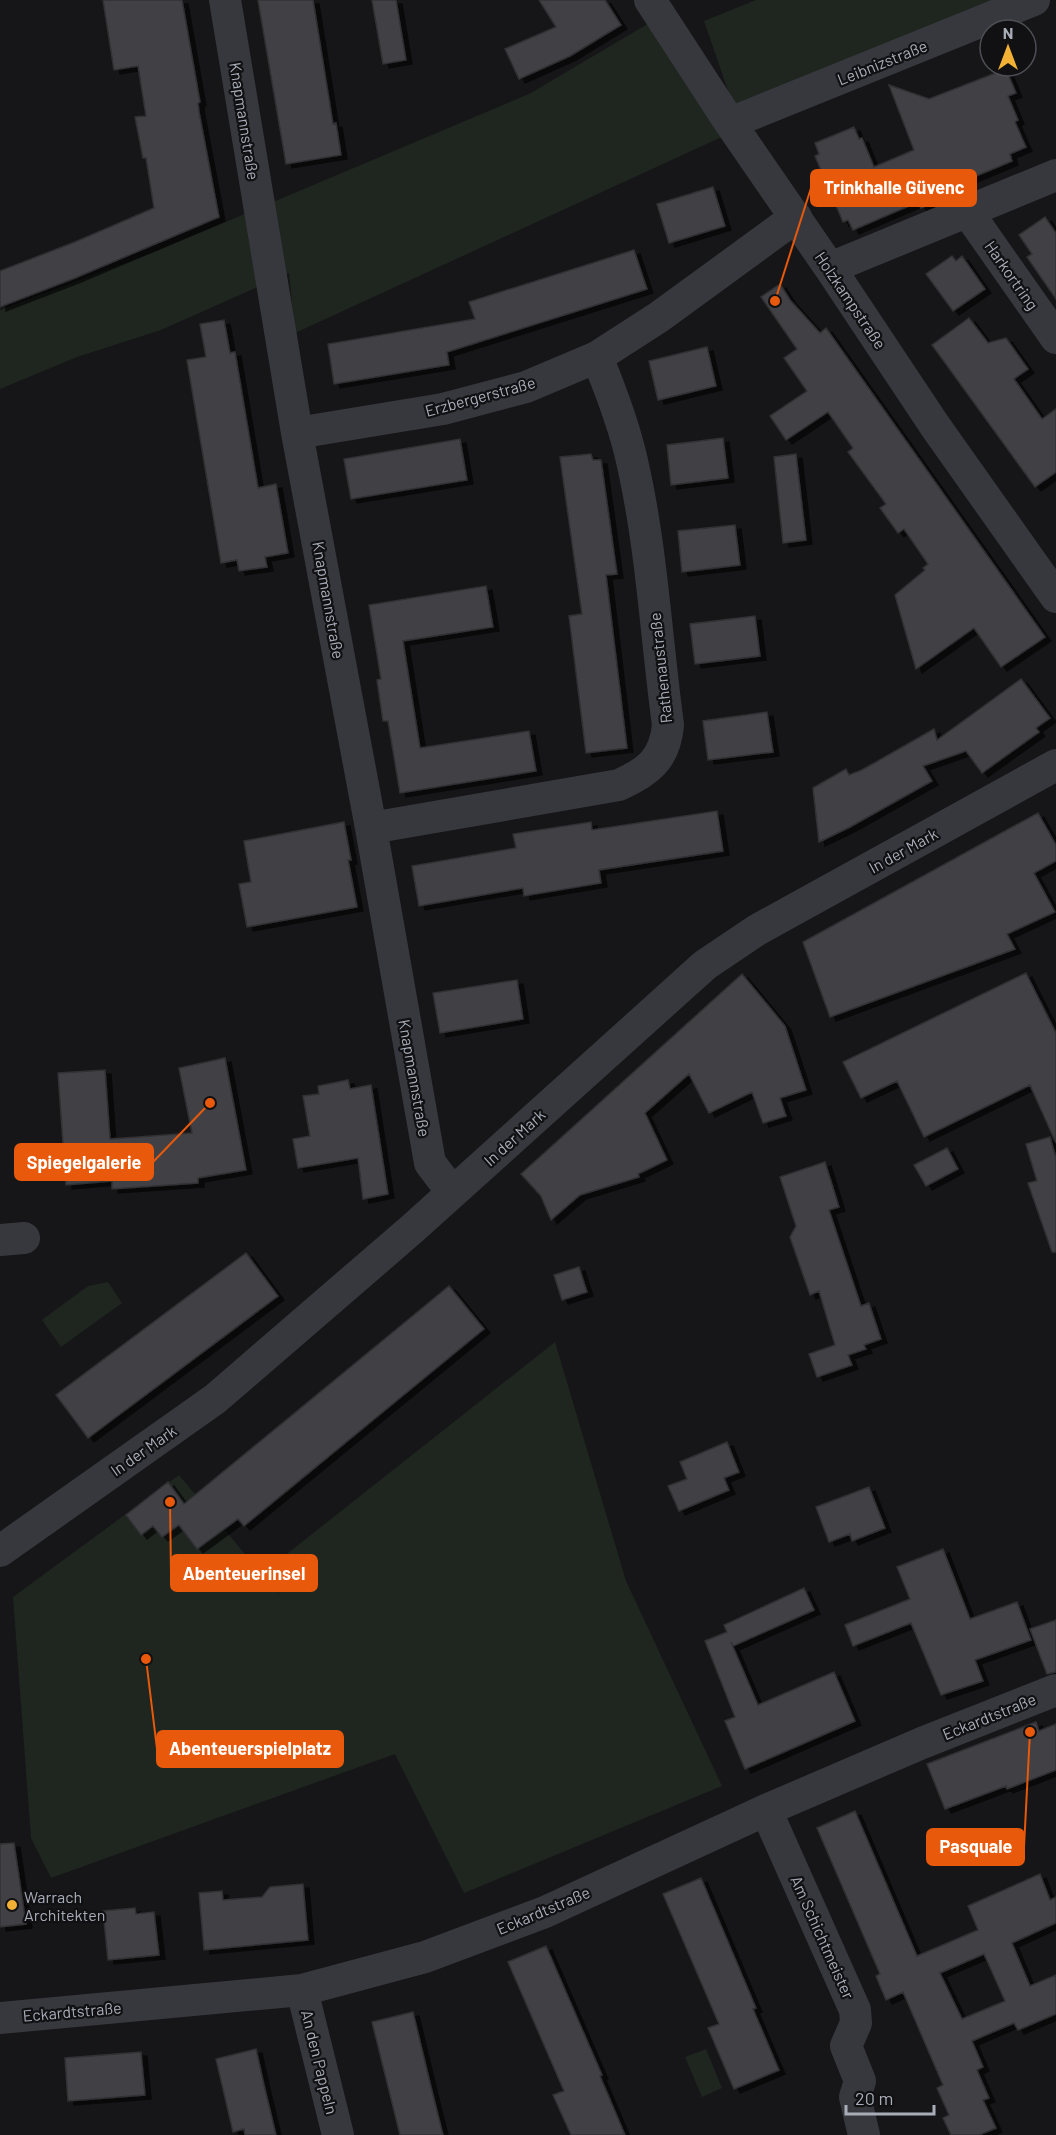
<svg xmlns="http://www.w3.org/2000/svg" width="1056" height="2135" font-family="Barlow,sans-serif">
<defs>
<filter id="shadow"><feDropShadow dx="6" dy="4" stdDeviation="0" flood-color="#0009"/></filter>
</defs>
<rect width="100%" height="100%" fill="#161618"/>
<path fill="#1e261f" d="M756 0H996L734 108 704 21Z
M651 22 726 135 295 333 289 273 161 330 77 357 0 389V310L152 253 529 94Z
M108 1282 122 1303 61 1347 42 1320 88 1286Z
M555 1342 626 1581 722 1786 464 1893 395 1754 51 1878 31 1838 13 1597 179 1475 280 1596 264 1572Z
M706 2049 722 2088 702 2097 685 2057Z"/>
<path fill="#404145" stroke="#303034" stroke-width="1.5" fill-rule="evenodd" filter="url(#shadow)" d="M103 0H182L200 102 198 103 199 112 219 217 75 278 0 307V271L75 242 154 208 146 158H143L135 117 146 116 138 66 114 70Z
M258 0H313L333 124 336 123 341 155 286 164Z
M372 0H396L406 60 383 64Z
M539 0H605L621 25 570 56 519 79 505 49 556 27Z
M1006 69 1016 93 1008 96 1018 120 1015 122 1026 147 1010 154 1012 161 957 184 960 191 921 208 918 202 853 230 848 220 843 222 815 156 819 154 815 143 854 127 859 139 862 138 874 167 914 150 889 85 929 99Z
M713 187 725 226 669 243 657 204Z
M1045 217 1056 233V299L1027 257 1032 254 1019 235Z
M634 250 647 289 447 352 449 365 334 384 328 344 475 319 469 302Z
M952 256 956 261 962 256 985 289 953 311 926 274Z
M780 284 790 300 820 333 826 328 1045 637 1001 667 974 628 916 669 895 595 925 570 923 568 928 564 904 529 898 533 880 508 886 504 848 452 853 448 828 412 786 440 770 416 807 391 784 358 797 349 761 297Z
M969 318 988 343 1006 338 1028 369 1014 379 1042 419 1056 409V472L1035 487 932 345Z
M224 320 230 353 235 352 258 488 276 484 288 553 265 557 267 567 239 571 237 560 221 563 187 360 206 357 200 324Z
M707 347 716 386 658 400 649 361Z
M723 438 728 478 671 485 667 445Z
M460 439 467 480 351 499 344 459Z
M591 454 593 460H601L617 574 606 575 627 748 586 753 569 616 582 614 560 457Z
M796 454 806 540 783 543 774 457Z
M735 525 740 565 682 572 678 531Z
M486 586 493 627 403 641 420 748 529 731 536 771 400 793 388 721H383L377 680 381 679 369 605Z
M755 616 760 656 695 664 690 624Z
M1021 679 1050 718 1036 728 1039 732 982 773 966 751 923 766 932 781 850 827 819 842 813 788 846 769 849 775 862 770 934 729 937 740Z
M767 712 773 752 708 760 703 721Z
M717 811 723 851 599 870 601 883 524 896 523 888 419 906 412 866 516 848 513 834 591 822 592 830Z
M1038 813 1056 845V861L1034 873 1055 912 1007 934 1015 949 830 1017 803 942Z
M344 822 351 860H348L357 907 247 927 239 884 251 882 244 841Z
M1026 973 1056 1033V1143L1030 1085 924 1137 897 1081 861 1098 843 1062Z
M742 974 785 1026 806 1090 780 1098 786 1116 763 1123 752 1092 709 1113 689 1074 645 1113 667 1160 638 1174 639 1177 580 1195 551 1220 541 1196 521 1174Z
M517 980 523 1019 440 1033 433 993Z
M225 1058 246 1170 198 1178V1183L112 1189V1181L66 1185 58 1073 105 1070 110 1139 192 1133 179 1068Z
M348 1080 350 1089 371 1085 388 1194 363 1199 358 1158 298 1168 293 1139 310 1136 303 1096 319 1094 318 1086Z
M1050 1137 1056 1158V1252H1052L1028 1183 1037 1181 1026 1144Z
M947 1148 958 1169 926 1186 914 1165Z
M825 1162 839 1207 829 1210 861 1306 869 1303 881 1339 864 1345 866 1349 848 1355 852 1365 817 1377 809 1354 835 1345 819 1291 810 1295 790 1237 796 1226 780 1177Z
M246 1253 278 1296 88 1438 56 1395Z
M579 1267 587 1292 562 1300 554 1275Z
M449 1286 484 1329 244 1526 238 1519 197 1549 179 1525 162 1537 153 1526 141 1535 126 1515 168 1482 184 1504Z
M727 1442 739 1472 724 1478 729 1490 679 1511 668 1486 687 1479 680 1462Z
M869 1487 885 1528 852 1541 850 1534 829 1542 816 1507Z
M943 1549 970 1619 1017 1602 1031 1640 975 1660 983 1681 941 1695 911 1623 853 1646 845 1625 910 1599 897 1567Z
M804 1588 814 1610 733 1646 731 1642 758 1705 834 1672 855 1721 745 1769 725 1721 735 1717 705 1641 727 1632 724 1625Z
M1056 1620V1672L1047 1674 1030 1629Z
M1036 1722 1039 1731 1056 1724V1770L1007 1789 1006 1786 945 1809 927 1764Z
M855 1811 917 1956 978 1930 968 1906 1040 1874 1050 1900 1056 1897V1923L1012 1943 1030 1986 1056 1975V2014L1018 2030 1014 2023 972 2041 983 2067 977 2070 989 2098 983 2100 996 2128 979 2135H951L943 2118 949 2115 937 2088 943 2085 903 1992 886 2000 876 1976 880 1974 817 1828ZM984 1954 1005 2001 962 2019 940 1973Z
M14 1843 26 1924 0 1927V1844Z
M701 1878 756 2008 753 2009 779 2070 734 2089 708 2028 719 2024 663 1894Z
M303 1884 308 1940 204 1950 199 1893 222 1891 223 1900 262 1897 270 1887Z
M135 1908 136 1914 154 1912 159 1955 108 1960 103 1911Z
M546 1946 602 2075 600 2076 625 2135H571L553 2095 564 2091 508 1962Z
M413 2012 431 2087 443 2135H400L372 2022Z
M256 2049 264 2085 276 2135H245L244 2129 233 2132 216 2059Z
M141 2052 145 2095 68 2101 65 2058Z"/>
<g fill="none" stroke-linecap="round" stroke-linejoin="round">
<path stroke="#37383d" stroke-width="32" d="M225 0 297 433 371 828 430 1163 452 1192
M650 0 730 123 830 268 935 426 1056 597
M730 123 1034 0
M967 211 1056 338
M830 268 1056 175
M297 433 443 409 526 387 597 357 659 317 796 217
M371 828 619 785C648 772 665 759 668 725 656 637 652 548 632 461 624 425 611 391 597 357
M0 1240 24 1238
M0 1551 215 1399 412 1229 705 965 757 930 1056 765
M766 1810 855 2010 856 2023 846 2046 860 2081 855 2097 864 2135
M302 1990 338 2135
M0 2018 302 1990 425 1957 545 1912 766 1810 922 1743 1056 1690"/>
</g>
<circle fill="#f2b134" stroke="#111113" stroke-width="2" cx="12" cy="1905" r="6"/>
<g text-anchor="middle" dominant-baseline="central" stroke-width="4.5" stroke-linejoin="round" paint-order="stroke">
<g font-size="16" fill="#a8adb8" stroke="#111113">
<text transform="translate(882 62) rotate(-22)">Leibnizstraße</text>
<text transform="translate(245 121) rotate(81)">Knapmannstraße</text>
<text transform="translate(1012 275) rotate(55)">Harkortring</text>
<text transform="translate(851 300) rotate(56)">Holzkampstraße</text>
<text transform="translate(480 396) rotate(-15)">Erzbergerstraße</text>
<text transform="translate(329 600) rotate(80)">Knapmannstraße</text>
<text transform="translate(660 668) rotate(-96)">Rathenaustraße</text>
<text transform="translate(903 850) rotate(-29)">In der Mark</text>
<text transform="translate(415 1078) rotate(80)">Knapmannstraße</text>
<text transform="translate(514 1137) rotate(-42)">In der Mark</text>
<text transform="translate(143 1450) rotate(-35)">In der Mark</text>
<text transform="translate(989 1716) rotate(-22)">Eckardtstraße</text>
<text transform="translate(543 1910) rotate(-23)">Eckardtstraße</text>
<text transform="translate(823 1937) rotate(66)">Am Schichtmeister</text>
<text transform="translate(72 2011) rotate(-5)">Eckardtstraße</text>
<text transform="translate(320 2062) rotate(76)">An den Pappeln</text>
</g>
<g font-size="16" fill="#a8adb8" stroke="#111113" text-anchor="start">
<text x="24" y="1896">Warrach<tspan x="24" dy="18">Architekten</tspan></text>
</g>
</g>
<path fill="none" stroke="#e8590c" stroke-width="2" d="M775 301L811 188M210 1103L153 1162M170 1502L171 1573M146 1659L157 1749M1030 1732L1024 1847"/>
<g fill="#e8590c" stroke="#111113" stroke-width="2">
<circle cx="775" cy="301" r="6"/>
<circle cx="210" cy="1103" r="6"/>
<circle cx="170" cy="1502" r="6"/>
<circle cx="146" cy="1659" r="6"/>
<circle cx="1030" cy="1732" r="6"/>
</g>
<g fill="#e8590c" stroke="#e8590c" stroke-width="2">
<rect x="811" y="170" width="165" height="36" rx="6"/>
<rect x="15" y="1144" width="138" height="36" rx="6"/>
<rect x="171" y="1555" width="146" height="36" rx="6"/>
<rect x="157" y="1731" width="186" height="36" rx="6"/>
<rect x="927" y="1829" width="97" height="36" rx="6"/>
</g>
<g font-size="18" text-anchor="middle" font-weight="bold" fill="#fff">
<text x="894" y="194">Trinkhalle Güvenc</text>
<text x="84" y="1169">Spiegelgalerie</text>
<text x="244" y="1580">Abenteuerinsel</text>
<text x="250" y="1755">Abenteuerspielplatz</text>
<text x="976" y="1853">Pasquale</text>
</g>
<g transform="translate(1008 48)"><circle r="28" fill="#111113" stroke="#4d4f55" stroke-width="1.5"/>
<path d="M0-4.5L10 22L0 15L-10 22Z" fill="#f2b134"/>
<text y="-9" font-size="16" font-weight="bold" text-anchor="middle" fill="#a8adb8">N</text>
</g>
<path d="M846 2105v9h88v-9" fill="none" stroke="#a8adb8" stroke-width="3"/>
<text x="855" y="2105" font-size="18" fill="#a8adb8" stroke="#111113" stroke-width="4.5" paint-order="stroke">20 m</text>
</svg>
